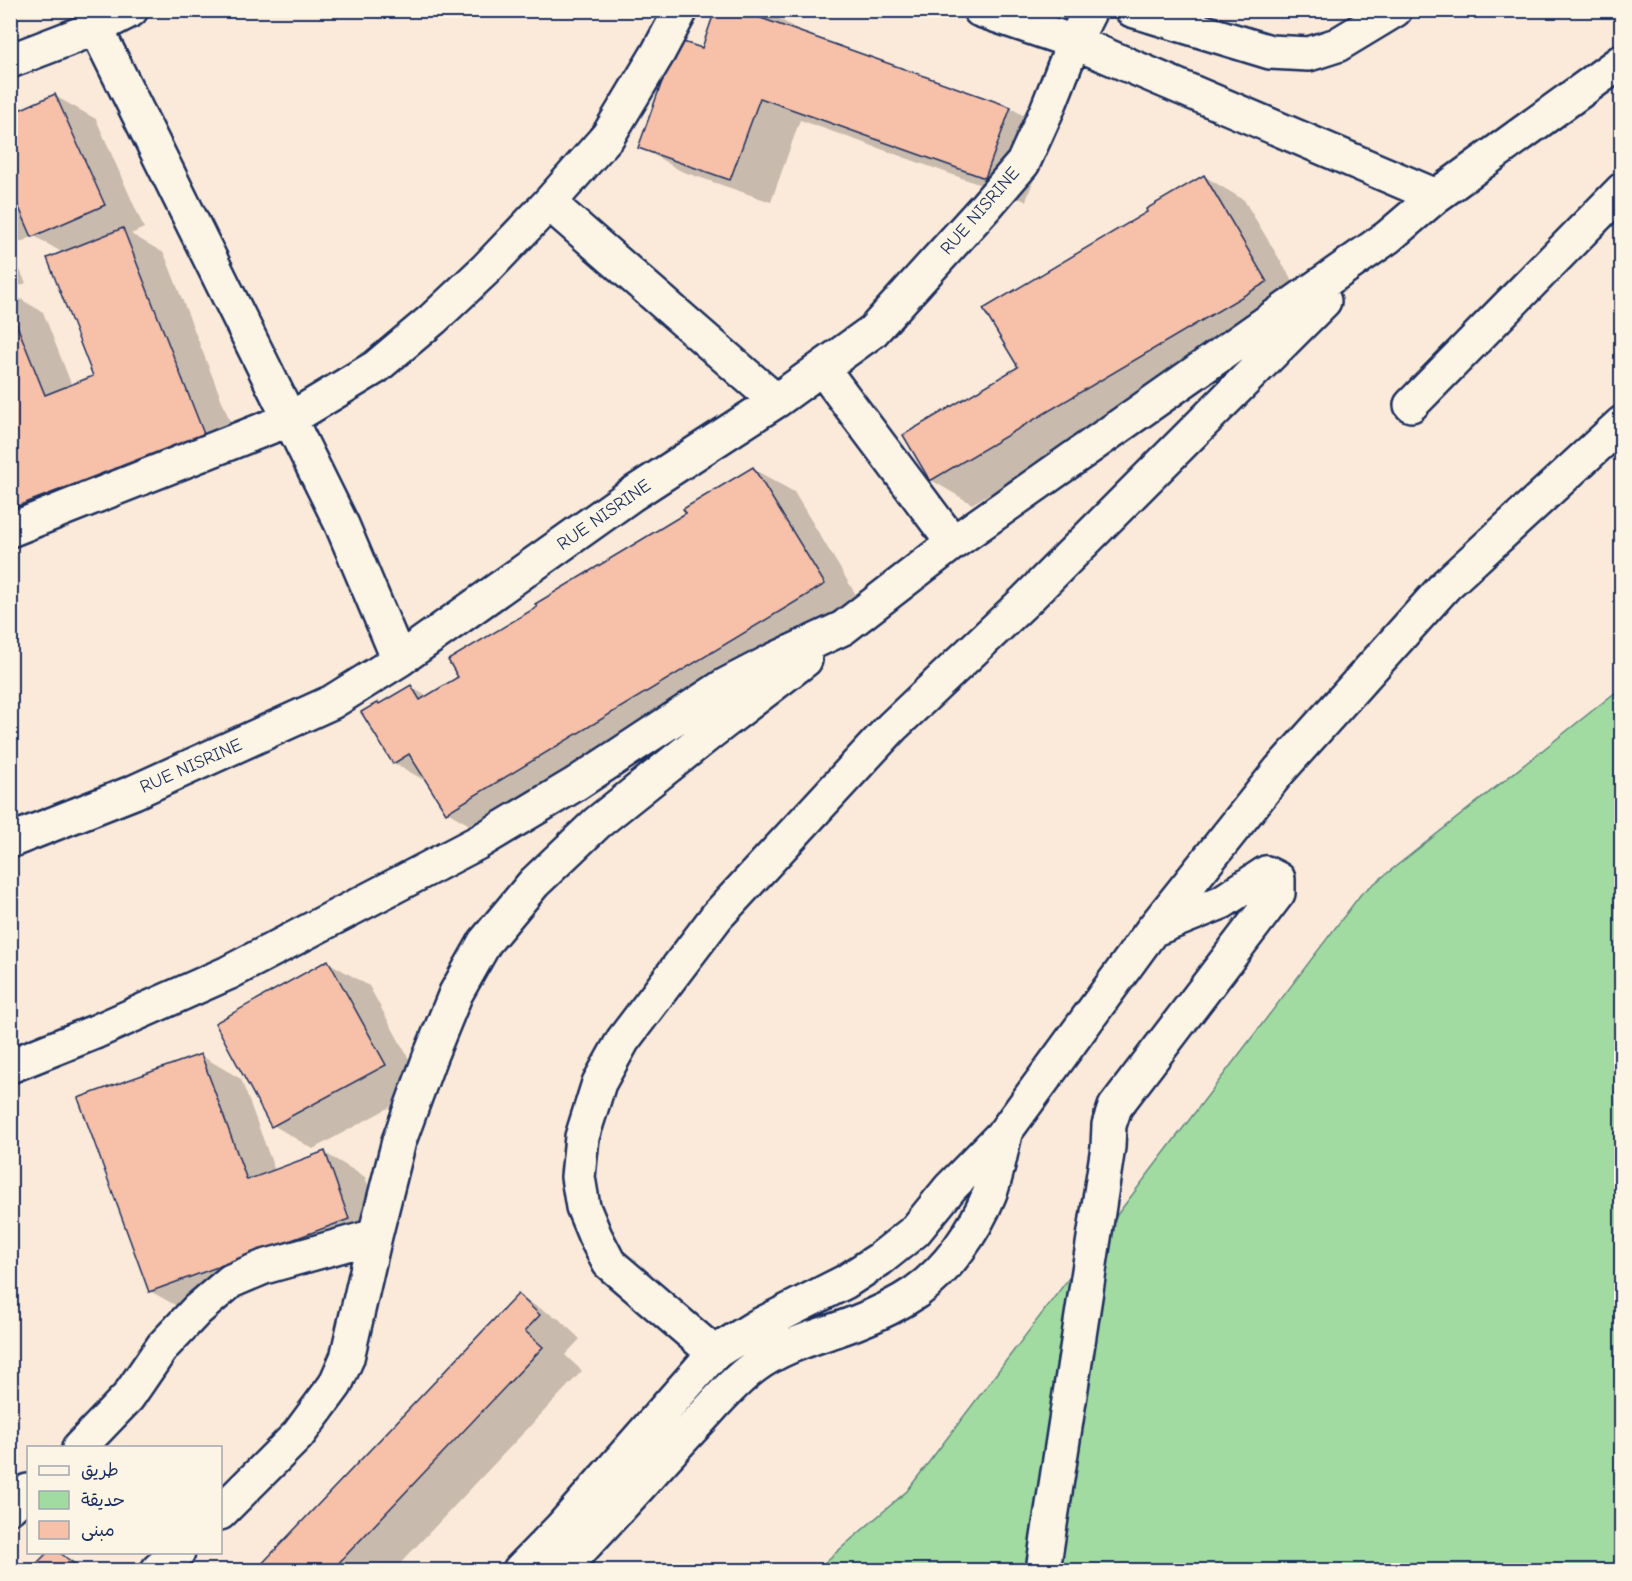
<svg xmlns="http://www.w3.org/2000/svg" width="1632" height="1581" font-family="'Comic Neue','Playpen Sans Arabic',sans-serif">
<rect width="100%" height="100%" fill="#fbead9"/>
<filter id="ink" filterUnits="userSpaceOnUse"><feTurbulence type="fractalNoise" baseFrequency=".0167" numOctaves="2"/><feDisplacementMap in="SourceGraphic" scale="12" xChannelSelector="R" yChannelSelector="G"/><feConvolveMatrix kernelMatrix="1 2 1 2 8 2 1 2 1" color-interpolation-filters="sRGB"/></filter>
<g filter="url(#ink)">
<path fill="#a1dba1" stroke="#5e8580" stroke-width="1.5" d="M1621 688V1570H816L907 1491 1361 894Z"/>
<path fill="#0003" d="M717 10H764L802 32 801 34 1011 108 1051 132 1026 201 800 120 771 202 681 171 640 147 703 50Z
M55 96 96 119 144 228 131 234 164 253 244 457 46 534 10 513V293L43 312 72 386 95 377 63 253 34 236 10 247V115Z
M1204 176 1244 200 1307 305 972 504 931 480 1020 368 1149 213Z
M10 249 26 283 10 290Z
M753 469 794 492 864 608 487 835 447 812 429 783 394 763 381 705 411 687 428 697 460 677Z
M328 962 369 986 425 1088 313 1149 273 1125Z
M200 1055 241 1079 275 1171 325 1153 365 1177 389 1242 191 1314 150 1291Z
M518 1296 559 1319 580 1339 565 1355 582 1371 394 1570H258Z
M51 1552H58L74 1562 85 1570H32Z"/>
<path fill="#f6c0a9" stroke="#1b2f5e" stroke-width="1.5" d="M715 10H761L758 17 1011 107 985 178 760 98 730 180 638 148 677 40 702 48Z
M55 94 105 205 32 237 17 203 10 206V114Z
M1204 175 1267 282 930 481 903 435 1018 367 983 309 1147 212 1146 209Z
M123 228 204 434 10 509V308L45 395 93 376 47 258Z
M753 467 825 584 446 813 409 754 393 764 361 712 378 702 379 704 411 685 420 700 458 677 448 660 537 607 535 604 686 513 683 509Z
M328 960 386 1065 271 1127 215 1023Z
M201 1054 247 1180 325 1151 349 1219 149 1292 78 1098Z
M518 1294 540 1315 525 1331 543 1347 332 1570H256Z
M48 1552H59L82 1570H30Z"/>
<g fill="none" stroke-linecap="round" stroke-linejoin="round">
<defs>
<path id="minor" d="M980 10 1074 42 1436 196
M1132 10 1270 52 1309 54 1337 45 1395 10
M96 28 342 525 399 660
M10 61 96 28 131 10
M549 203 776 401
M822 368 953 543
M1411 405 1622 190
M10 530 290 419 376 367 433 319 486 269 549 203 608 136 658 53 681 10
M10 841 134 792 332 702 399 660 631 495 776 401 873 331 986 206 1023 163 1047 110 1074 42 1090 10
M10 1066 95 1032 228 973 477 843 574 785 724 686 772 661 843 628 953 543 1388 237 1436 196 1622 61
M714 1353 609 1263 595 1236 583 1207 578 1177 582 1137 599 1083 623 1040 717 916 892 727 1026 600 1324 301
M79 1448 128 1397 163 1346 197 1310 231 1281 264 1267 375 1236
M10 1507 28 1491
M220 1513 298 1435 335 1385 347 1358 375 1236 399 1141 431 1054 456 993 485 942 534 883 597 823 711 732 805 660
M158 1570 178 1552
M520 1570 561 1528 714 1353 756 1327 845 1282 880 1259 915 1231 950 1188 1005 1132 1153 929 1279 771 1446 585 1622 423
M561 1570C608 1522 651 1472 697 1423 715 1404 733 1382 755 1366 784 1344 822 1336 855 1323 876 1315 897 1305 916 1292 948 1269 974 1232 989 1195 997 1176 1000 1154 1005 1134
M1043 1570 1108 1147 1109 1125 1115 1107 1278 893V879L1266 873 1222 902 1155 929"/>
</defs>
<use href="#minor" stroke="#1b2f5e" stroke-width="38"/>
<use href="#minor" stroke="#fcf5e5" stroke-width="33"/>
</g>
</g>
<g text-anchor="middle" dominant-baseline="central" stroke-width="4.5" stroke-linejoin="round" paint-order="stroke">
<g font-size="18" fill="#1b2f5e" stroke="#fcf5e5">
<text transform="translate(980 211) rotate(-49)">RUE NISRINE</text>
<text transform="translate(604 515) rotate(-35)">RUE NISRINE</text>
<text transform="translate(191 766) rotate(-24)">RUE NISRINE</text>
</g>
</g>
<rect width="1632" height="1581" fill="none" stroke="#fcf5e5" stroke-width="36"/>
<rect x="18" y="18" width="1596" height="1545" fill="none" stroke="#1b2f5e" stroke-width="2" filter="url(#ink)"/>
<rect x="27" y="1446" width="195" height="108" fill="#fcf5e5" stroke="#a2a6af" stroke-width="1.5"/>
<rect x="39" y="1466" width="30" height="9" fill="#fcf5e5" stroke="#a2a6af" stroke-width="1.5"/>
<text x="81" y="1476" font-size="18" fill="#1b2f5e">طريق</text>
<rect x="39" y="1491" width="30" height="18" fill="#a1dba1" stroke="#a2a6af" stroke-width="1.5"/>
<text x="81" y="1506" font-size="18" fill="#1b2f5e">حديقة</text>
<rect x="39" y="1521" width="30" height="18" fill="#f6c0a9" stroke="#a2a6af" stroke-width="1.5"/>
<text x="81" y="1536" font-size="18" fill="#1b2f5e">مبنى</text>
</svg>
